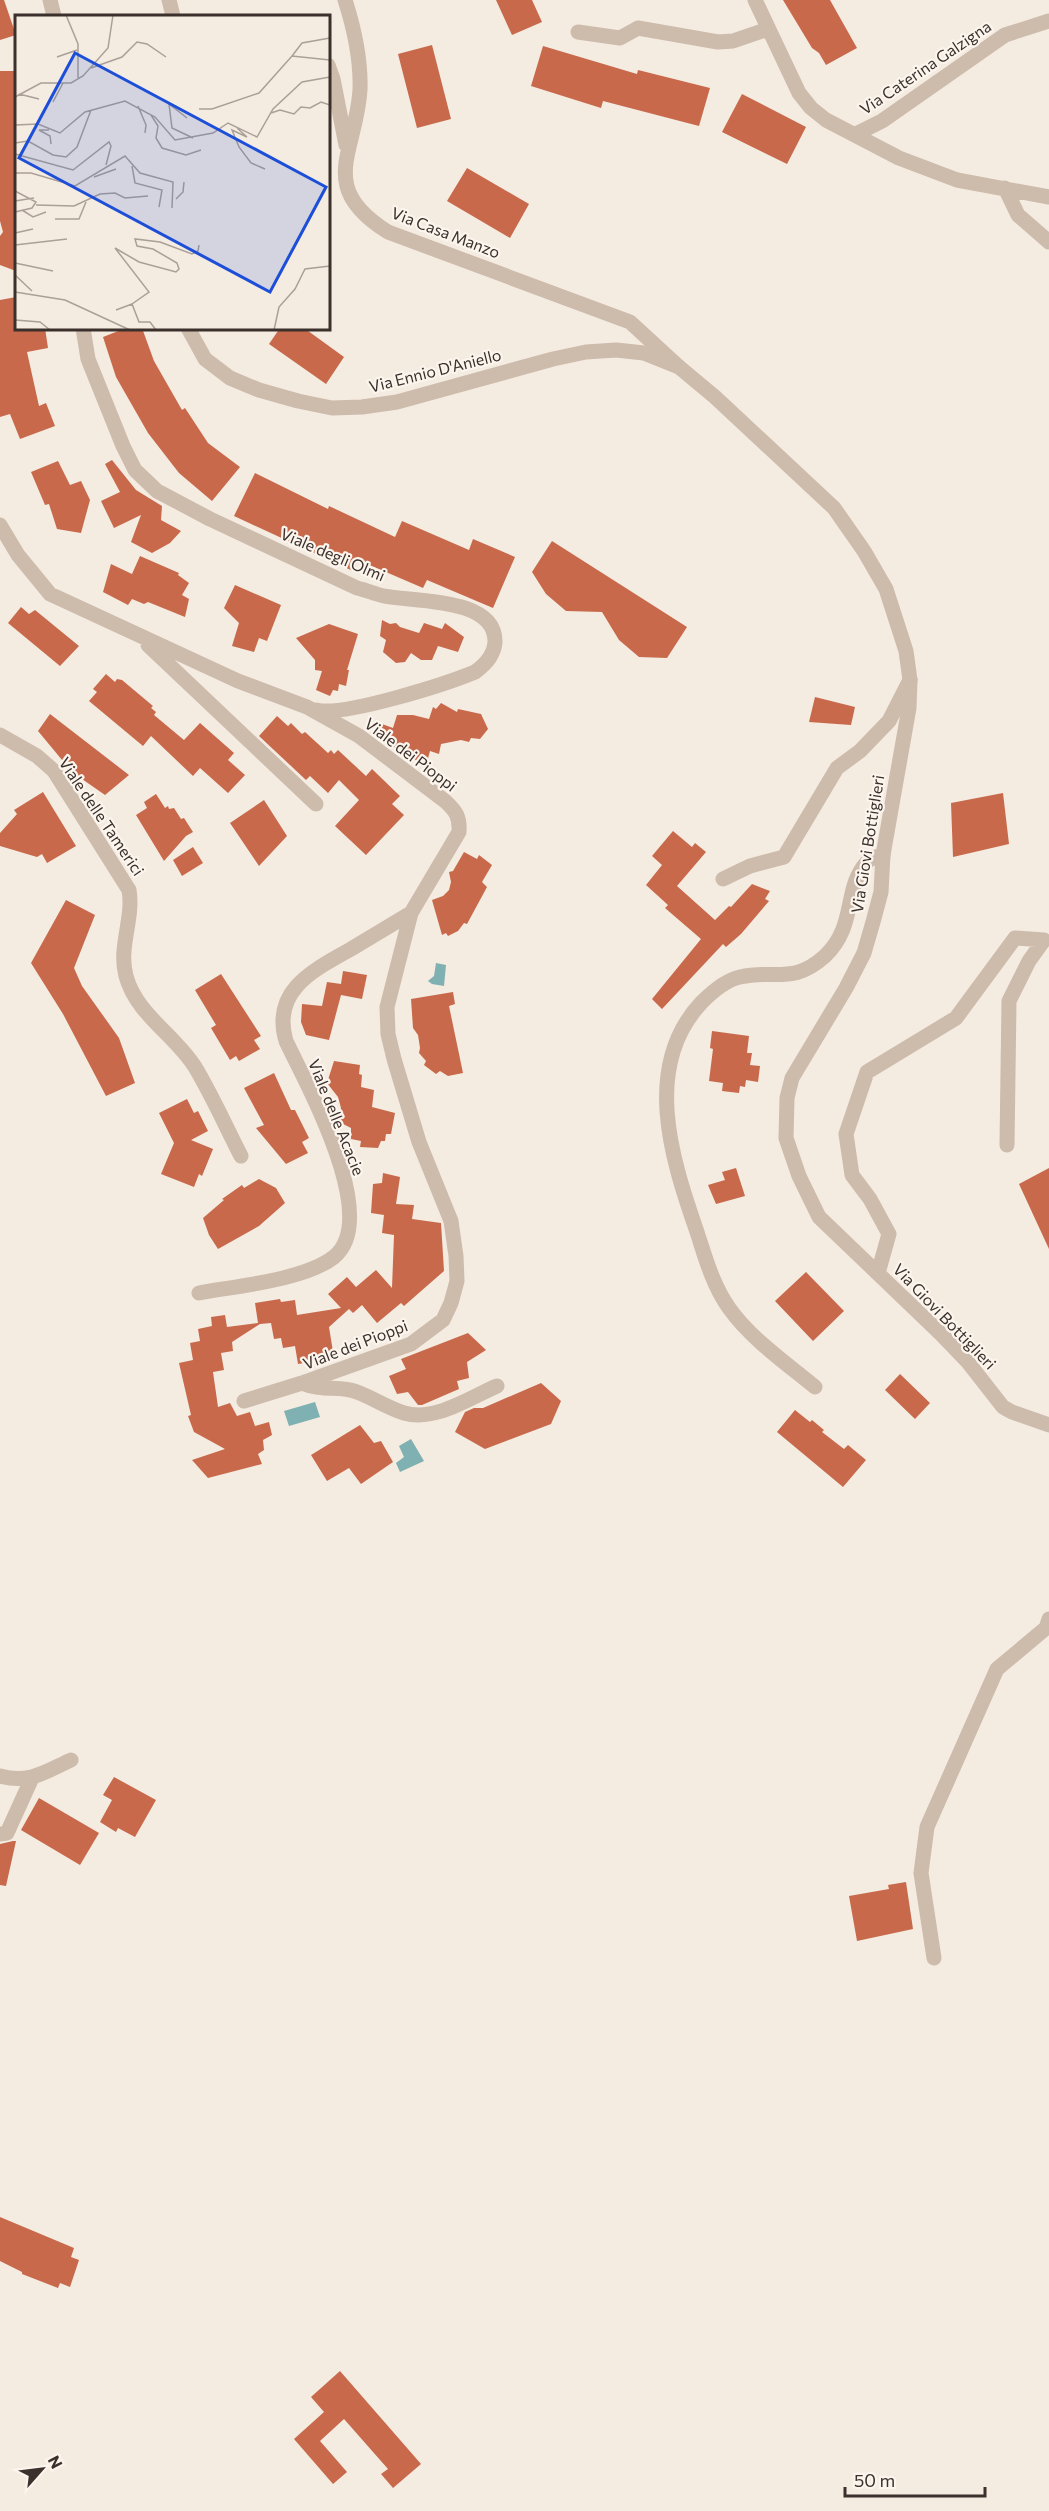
<svg xmlns="http://www.w3.org/2000/svg" width="1049" height="2511" font-family="Commissioner,sans-serif">
<rect width="100%" height="100%" fill="#f4ebe1"/>
<path fill="#7fb0b2" d="M436 963 446 965 444 986 432 984 428 981 434 976Z
M315 1402 320 1417 289 1426 284 1411Z
M411 1439 424 1461 400 1472 396 1463 404 1457 399 1446Z"/>
<path fill="#c8694b" d="M0 0H4L16 35 0 40Z
M496 0H532L542 22 512 35Z
M783 0H830L857 48 826 65 819 53 812 48Z
M432 45 451 119 417 128 398 54Z
M543 46 637 74 638 70 710 88 699 126 603 101 601 108 531 86Z
M0 71H16V271L0 265V236L3 232 0 221Z
M742 94 806 127 787 164 722 132Z
M467 168 529 204 510 238 447 201Z
M16 297V328H45L48 348 27 352 39 406 46 403 55 426 20 439 10 414 0 417V300Z
M126 328H142L154 361 182 410 185 408 208 443 240 467 212 501 179 473 148 433 116 377 103 337Z
M280 328H304L344 357 326 384 269 344Z
M112 460 136 490 162 506 161 520 181 531 170 543 152 553 131 542 141 515 114 528 101 501 120 492 105 464Z
M58 461 70 485 81 481 90 500 81 533 57 529 49 504 45 505 31 472Z
M255 473 328 509 329 506 395 537 402 521 469 550 473 539 515 557 493 608 427 580 423 588 358 560 353 571 234 516Z
M552 541 687 627 667 658 639 657 619 640 602 612 566 611 546 594 532 572Z
M140 556 179 573 178 575 189 583 182 595 189 599 185 617 148 602 144 604 132 599 128 605 103 592 111 564 132 574Z
M235 585 281 605 267 641 259 638 254 652 232 646 239 623 224 608Z
M21 607 29 614 35 610 79 646 60 666 8 623Z
M382 620 390 624 396 623 400 627 419 633 424 623 442 629 445 623 464 637 458 652 438 646 432 660H421L411 653 405 662 396 663 383 652 386 640 380 636Z
M329 624 358 634 347 670H349L346 686 339 684 338 691 333 690 330 696 316 690 322 671 315 670V660L296 638Z
M106 674 115 682 117 679 122 680 153 706 151 708 156 712 154 715 184 740 200 723 234 753 228 760 245 775 228 793 200 768 193 776 151 736 143 746 89 701 97 692 93 689Z
M815 697 855 707 851 725 809 722Z
M441 703 457 712 458 709 481 714 488 729 480 739 471 738 469 742 461 740 441 744 439 754 430 751 426 766 378 738 382 724 393 728 397 715H413L429 719 433 707 436 709Z
M50 714 129 775 105 795 72 772 38 731Z
M277 716 288 726 291 723 302 734 305 732 328 753 331 750 334 754 338 750 366 776 372 769 400 796 392 804 404 815 366 855 335 826 359 800 339 780 328 793 310 776 306 780 259 736Z
M43 792 76 846 47 863 42 854 37 857 0 846V833L17 814 14 810Z
M1003 793 1009 844 953 857 951 803Z
M156 794 165 808 168 806 169 809 174 808 181 819 184 818 193 832 186 836 164 861 136 815 147 808 144 802Z
M264 800 287 836 259 866 230 823Z
M673 831 692 847 695 843 706 852 677 886 715 920 729 906 731 907 752 884 770 891 765 899 769 901 741 934 726 947 723 944 662 1009 652 999 701 939 665 908 668 905 646 885 662 865 652 856Z
M193 847 203 863 182 876 173 860Z
M464 852 477 859 479 855 492 865 482 882 487 887 467 924 464 923 458 931 448 936 446 933 442 935 432 900 443 896 449 890 451 882 449 872 453 871Z
M66 900 95 915 74 968 82 986 119 1038 135 1083 106 1096 63 1014 31 963Z
M343 971 367 975 362 999 341 995 329 1040 306 1035 301 1022 302 1004 322 1006 327 982 341 984Z
M221 974 261 1036 254 1040 260 1049 239 1061 236 1056 230 1060 211 1028 216 1025 195 990Z
M453 992 455 1004 449 1006 463 1073 448 1076 440 1071 436 1074 424 1065 426 1061 419 1053 420 1048 418 1035 413 1028 411 999Z
M712 1031 749 1036 747 1053H752L750 1065 760 1066 758 1082 746 1080 745 1087 740 1086 739 1093 722 1091 723 1083 709 1081 713 1049 710 1048Z
M334 1061 360 1065 359 1074 362 1075 361 1087 374 1090 372 1107 395 1113 391 1134H386L385 1141H381L378 1148 360 1147 361 1141 351 1139V1128L339 1122 341 1108 338 1097 327 1083Z
M274 1073 291 1110H295L309 1138 302 1142 308 1153 286 1164 256 1128 264 1125 244 1088Z
M187 1099 194 1113 198 1111 208 1131 191 1140 213 1149 202 1176 199 1174 194 1187 161 1174 174 1143 159 1113Z
M736 1168 745 1196 716 1204 708 1185 725 1180 722 1172Z
M1049 1168V1249L1019 1184Z
M383 1173 400 1177 396 1204 414 1205 412 1219 441 1223 444 1271 404 1306 401 1303 377 1323 362 1305 353 1313 349 1309 329 1327 334 1358 298 1364 295 1346 283 1348 281 1338 274 1339 271 1323 260 1324 232 1342 233 1351 221 1353 224 1370 213 1372 218 1407 230 1403 237 1416 250 1412 255 1426 269 1422 272 1435 263 1440 264 1450 258 1454 262 1464 208 1478 192 1460 225 1449 194 1432 188 1416 191 1415 179 1363 193 1360 190 1343 200 1341 198 1329 212 1326 211 1317 225 1315 227 1327 258 1323 255 1303 280 1299 281 1302 295 1300 297 1315 341 1308 328 1294 347 1277 356 1287 376 1270 392 1288 394 1235 382 1233 384 1215 371 1213 373 1184 382 1183Z
M259 1179 276 1188 285 1203 259 1226 218 1249 209 1235 203 1218 224 1200 222 1199 242 1185 244 1188Z
M806 1272 844 1311 813 1341 775 1301Z
M468 1333 486 1350 467 1362 469 1378 457 1381 459 1389 422 1405H418L408 1392 397 1394 389 1376 406 1369 401 1359Z
M900 1374 930 1403 915 1419 885 1390Z
M541 1383 561 1401 551 1424 485 1449 455 1432 465 1412 474 1408H483Z
M795 1410 810 1422 812 1420 824 1430 822 1432 844 1449 848 1445 866 1460 843 1487 777 1432Z
M360 1425 374 1443 381 1441 393 1462 361 1484 349 1468 327 1481 311 1455Z
M114 1777 156 1800 135 1837 118 1828 116 1832 100 1822 112 1800 103 1795Z
M39 1798 99 1833 80 1865 21 1830Z
M13 1841H16L6 1886 0 1885V1844Z
M906 1882 913 1929 857 1941 849 1896 889 1889 888 1885Z
M0 2217 74 2248 71 2257 79 2260 70 2287 60 2283 58 2288 22 2274V2272L0 2261Z
M340 2371 421 2464 393 2488 381 2474 388 2469 344 2419 320 2441 347 2472 333 2484 294 2439 324 2412 311 2397Z"/>
<g fill="none" stroke-linecap="round" stroke-linejoin="round">
<path stroke="#cdbbac" stroke-width="15" d="M50 0 54 16
M345 0C354 28 361 60 360 90 356 153 316 187 388 232L630 322 679 367
M755 0 799 93 811 108 826 120 899 158 957 180 1049 197
M578 32 620 38 638 28 718 42 733 41 768 29
M328 65 333 79 346 145
M856 134 882 121 1005 35 1049 21
M1005 188 1018 215 1049 242
M83 328 88 359 123 446 135 470 157 491 210 519 357 588C366 590 375 594 384 596 414 602 496 597 495 642 494 656 485 665 475 672 446 684 343 717 316 710
M0 525 18 555 50 594 238 681 307 707 359 736 445 801C456 811 460 817 459 832L411 913 387 1007 388 1034 394 1059 419 1142 451 1221 456 1256 457 1281 451 1303 443 1320 411 1344 302 1383 244 1401
M148 645 316 804
M0 735 37 756 54 771 129 890C134 919 118 947 126 976 136 1014 175 1035 195 1067 212 1095 226 1127 241 1156
M723 879 750 866 784 857 837 768 860 751 889 721 910 680
M878 1273 889 1234 870 1199 852 1175 846 1134 867 1072 956 1018 1015 938 1044 940 1029 961 1009 1001 1007 1145
M199 1293C236 1286 305 1280 334 1257 382 1218 306 1084 286 1041 271 990 314 970 351 949 371 937 391 925 411 913
M302 1383C323 1392 339 1385 357 1392 373 1398 388 1408 404 1413 435 1422 469 1398 497 1386
M815 1387C786 1363 751 1339 729 1308 712 1284 705 1256 696 1229 671 1157 642 1065 702 1002 712 992 726 980 740 977 775 969 793 985 825 956 857 926 843 888 867 862 870 858 877 857 883 855
M0 1776C29 1784 45 1772 71 1760
M0 1834 7 1833 32 1778
M934 1958 921 1873 927 1827 997 1669 1046 1628 1049 1619"/>
<path stroke="#cdbbac" stroke-width="15" d="M169 0 173 16
M188 328 205 359 230 378 259 390 298 401 332 408 362 407 397 402 553 359 586 352 616 350 644 353 679 367 715 397 834 508 864 551 886 589 906 651 910 680 909 708 883 855 881 892 873 922 864 953 846 988 792 1078 787 1098 786 1138 799 1176 819 1217 940 1333 967 1361 1003 1407 1012 1412 1049 1425"/>
</g>
<g text-anchor="middle" dominant-baseline="central" stroke-width="4.5" stroke-linejoin="round" paint-order="stroke">
<g font-size="16" fill="#3b302b" stroke="#fbf5ee">
<text transform="translate(925 67) rotate(-34)">Via Caterina Galzigna</text>
<text transform="translate(446 232) rotate(21)">Via Casa Manzo</text>
<text transform="translate(435 370) rotate(-14)">Via Ennio D'Aniello</text>
<text transform="translate(333 554) rotate(23)">Viale degli Olmi</text>
<text transform="translate(411 754) rotate(37)">Viale dei Pioppi</text>
<text transform="translate(102 816) rotate(56)">Viale delle Tamerici</text>
<text transform="translate(867 844) rotate(-81)">Via Giovi Bottiglieri</text>
<text transform="translate(337 1117) rotate(68)">Viale delle Acacie</text>
<text transform="translate(945 1316) rotate(46)">Via Giovi Bottiglieri</text>
<text transform="translate(355 1344) rotate(-21)">Viale dei Pioppi</text>
</g>
</g>
<g transform="translate(15 15)">
<rect width="315" height="315" fill="#f4ebe1"/>
<path fill="none" stroke="#aaa098" stroke-width="1.5" d="M51 0 63 29V65M277 41 287 28 315 23M42 42 62 35M76 53 107 42 122 27 132 29 151 42M4 79 24 84M0 82 26 68H56L68 61 93 33 98 0M38 87 48 68M123 91 131 110 130 118M184 94H197L244 78 277 41 315 45M256 98 265 95 279 99 286 92 295 93 306 87 315 90M136 100 143 111 141 123 147 133 171 140 186 135M172 103 154 89 157 113 178 123M0 110 23 109 45 118 70 97 110 86 140 102 160 125 198 118 213 108 242 122 258 94 287 67 315 62M222 113 232 122 217 115 224 132 236 148 250 154M34 115H24L35 121 36 129M0 128 13 126 38 140 51 142 62 132 76 95M0 139 58 155 94 127 96 131 91 150M117 151 120 168 147 175 144 192M0 158H16L60 171 110 141 125 158 158 167 157 193M79 162 101 154M0 176 21 187 17 193 0 197M161 184 168 177 169 167M0 186 19 183M21 190 59 191 85 179 100 178 110 183 133 181M7 195 18 202 31 197M40 204H64L71 187M0 218 18 214M0 230 52 224M0 248 38 256M0 260 17 276M0 277 50 285 115 315M117 289 134 277 100 233 124 247 161 257 164 254 162 248 138 234 122 231 120 224 145 227 177 239 183 236 184 230M101 295 117 289 124 307H135L141 315M0 305 25 307 35 315M259 315 264 292 280 274 290 254 315 251"/>
<path fill="#1d4ed8" fill-opacity="0.15" stroke="#1d4ed8" stroke-width="3" d="M60 38 311 172 255 277 4 143Z"/>
<rect width="315" height="315" fill="none" stroke="#3b302b" stroke-width="3"/>
</g>
<g transform="translate(42 2469) rotate(62)" stroke="#fbf5ee" stroke-width="4.5" paint-order="stroke">
<path d="M0-4.5L10 22L0 15L-10 22Z" fill="#3b302b"/>
<text y="-9" font-size="16" font-weight="bold" text-anchor="middle" fill="#3b302b">N</text>
</g>
<path d="M845 2487v9h140v-9" fill="none" stroke="#3b302b" stroke-width="3"/>
<text x="854" y="2487" font-size="18" fill="#3b302b" stroke="#fbf5ee" stroke-width="4.5" paint-order="stroke">50 m</text>
</svg>
